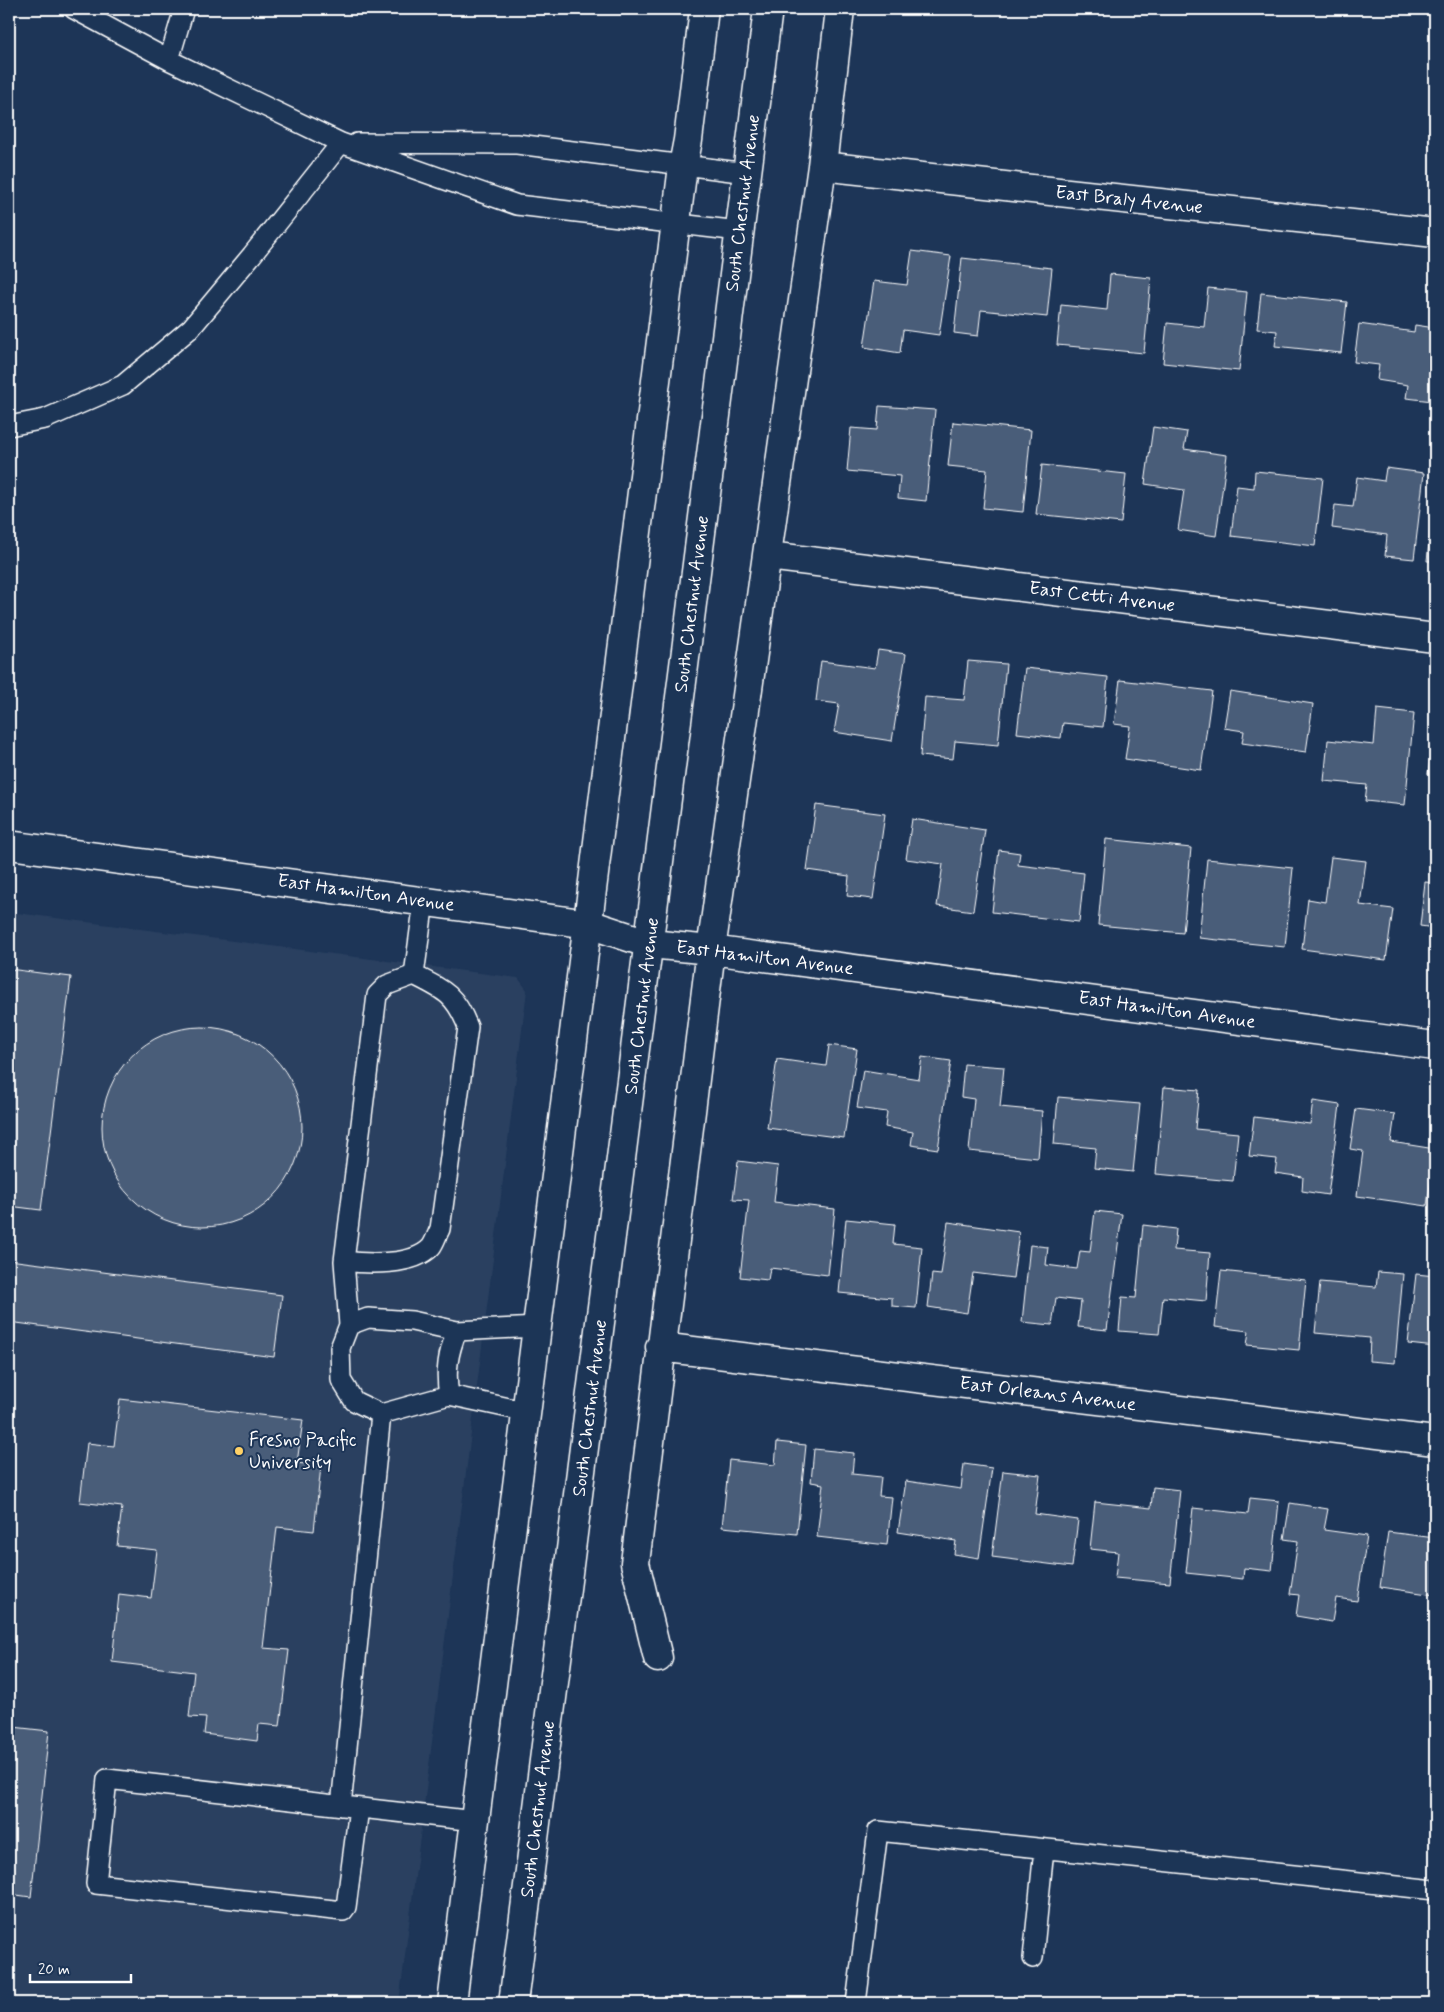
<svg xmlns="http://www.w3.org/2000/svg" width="1444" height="2012" font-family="Mynerve,sans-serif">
<rect width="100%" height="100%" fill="#1d3557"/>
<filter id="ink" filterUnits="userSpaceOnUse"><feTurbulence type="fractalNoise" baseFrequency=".02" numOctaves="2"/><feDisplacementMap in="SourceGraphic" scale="10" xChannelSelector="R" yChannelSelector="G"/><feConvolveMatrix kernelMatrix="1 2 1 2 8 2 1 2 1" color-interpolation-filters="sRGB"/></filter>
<g filter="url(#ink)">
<path fill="#2a4161" d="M9 912 518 978 527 990 399 2003H9Z"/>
<path fill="#4a5d79" stroke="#fff" d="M912 251 951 256 939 335 903 330 900 353 864 347 874 281 907 285Z
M962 258 1052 268 1047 317 981 310 978 336 954 333Z
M1110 274 1151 278 1144 353 1057 345 1061 305 1107 310Z
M1208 288 1247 292 1239 371 1163 363 1167 323 1204 327Z
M1261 293 1347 302 1341 353 1275 346 1277 331 1257 329Z
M1359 324 1414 332 1415 325 1435 328V382L1433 401 1406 398 1408 385 1377 380 1379 365 1354 362Z
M879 406 935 410 926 501 898 498 900 476 847 471 851 428 877 430Z
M953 422 1031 430 1023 512 983 508 987 470 948 466Z
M1153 427 1187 432 1184 449 1227 455 1216 536 1178 530 1184 490 1145 484Z
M1042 465 1126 474 1121 523 1036 514Z
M1386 468 1424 473 1414 559 1385 556 1387 535 1332 528 1335 505 1353 507 1357 477 1384 481Z
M1255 471 1323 478 1315 546 1231 536 1237 486 1254 488Z
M1431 524 1435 525V561H1427Z
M878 650 906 654 892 741 834 732 839 704 816 701 821 661 875 668Z
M968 661 1006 664 998 745 955 741 953 759 920 756 925 697 964 700Z
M1025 668 1108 677 1103 727 1063 723 1061 738 1017 733Z
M1120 680 1212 691 1201 770 1125 759 1130 726 1114 724Z
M1230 691 1313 704 1306 752 1242 743 1244 731 1224 728Z
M1377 709 1414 713 1405 805 1365 801 1367 785 1324 781 1328 740 1374 745Z
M1433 736H1435V775L1428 774Z
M816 805 885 814 873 899 847 896 849 876 807 870Z
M912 819 985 830 973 911 937 906 943 864 906 859Z
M1106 839 1191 848 1183 933 1098 925Z
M999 850 1020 853 1018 865 1084 873 1079 922 992 912Z
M1331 857 1366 861 1360 905 1393 909 1386 960 1302 949 1308 899 1325 902Z
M1207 859 1293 868 1285 947 1199 938Z
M1425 882 1435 883V928L1420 926Z
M9 969 71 977 41 1210 9 1206Z
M102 1127a100 100 0 1 1 200 0a100 100 0 1 1-200 0Z
M829 1045 857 1049 844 1138 767 1128 777 1059 826 1066Z
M922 1057 951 1061 938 1149 911 1145 913 1132 885 1127 887 1112 857 1108 863 1070 919 1079Z
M964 1064 1004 1067 1000 1107 1042 1111 1038 1158 969 1151 974 1099 961 1097Z
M1164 1087 1199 1090 1195 1129 1238 1133 1233 1181 1156 1174Z
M1058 1097 1140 1104 1133 1172 1094 1168 1096 1148 1054 1144Z
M1313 1101 1340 1105 1328 1195 1302 1191 1303 1177 1275 1173 1277 1159 1249 1156 1254 1117 1310 1124Z
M1356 1109 1395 1114 1391 1142 1435 1149 1427 1206 1357 1196 1363 1151 1350 1149Z
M738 1161 778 1166 774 1202 835 1209 828 1275 770 1268 768 1280 740 1277 749 1200 733 1199Z
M1095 1211 1122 1214 1107 1330 1078 1327 1081 1301 1056 1298 1052 1325 1022 1322 1030 1245 1048 1247 1046 1265 1077 1269 1080 1251 1090 1252Z
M846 1219 895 1224 893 1244 922 1247 916 1308 892 1306V1298L839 1293Z
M948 1222 1019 1232 1013 1278 973 1273 967 1313 928 1307 932 1274 941 1275Z
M1143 1225 1176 1229 1174 1250 1210 1253 1206 1301 1163 1297 1159 1334 1119 1331 1122 1297 1136 1298Z
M9 1260 282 1295 274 1357 9 1322Z
M1221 1271 1306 1280 1299 1350 1247 1345 1249 1331 1215 1327Z
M1378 1272 1403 1274 1395 1363 1369 1361 1370 1338 1315 1333 1320 1282 1376 1287Z
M1416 1274 1435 1276V1347L1408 1344Z
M120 1399 303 1420 297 1463 321 1466 314 1531 277 1527 263 1648 289 1650 280 1726 259 1724 257 1741 204 1734 206 1718 189 1717 194 1672 112 1662 119 1594 151 1598 157 1550 117 1546 122 1507 80 1502 87 1443 114 1446Z
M777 1442 806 1445 797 1534 722 1527 729 1460 775 1465Z
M814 1449 854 1453 852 1474 881 1477 879 1496 892 1497 887 1545 817 1537 823 1484 811 1482Z
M964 1464 992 1468 979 1558 954 1554 956 1541 898 1532 906 1481 961 1489Z
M1003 1471 1040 1475 1035 1514 1078 1520 1072 1567 992 1557Z
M1153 1487 1180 1490 1170 1583 1115 1578 1118 1552 1090 1549 1095 1502 1151 1508Z
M1250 1498 1279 1501 1272 1571 1244 1568 1243 1579 1186 1573 1193 1508 1248 1514Z
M1290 1503 1328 1509 1324 1530 1367 1536 1357 1601 1336 1598 1332 1622 1296 1616 1299 1595 1290 1594 1298 1541 1284 1539Z
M1388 1532 1435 1538V1595L1380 1587Z
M9 1706 15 1707 13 1727 49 1731 31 1897 9 1894Z"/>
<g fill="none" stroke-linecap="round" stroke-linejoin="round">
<defs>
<path id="service" d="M74 9 169 60 341 143 517 205 739 231
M169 60 184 9
M357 143 517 144 747 173
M9 426 45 419 123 385 191 328 252 255 341 143
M414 975C444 990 455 994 468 1027L440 1229C437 1234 435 1242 431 1247 414 1266 367 1264 344 1261L377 995 387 985Z
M414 975 424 901
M344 1261 349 1325
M449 1395 381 1414 354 1401 341 1380 340 1348 349 1325 368 1318 412 1321 457 1331
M528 1412 449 1395C445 1371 448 1353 457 1331L538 1327
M341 1806 381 1414
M359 1808 346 1907 343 1911 96 1884 107 1779 475 1821
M1033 1958 1044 1849
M856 2003 878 1831 1435 1890"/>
<path id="minor" d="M822 166 1435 233
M768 556 1435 638
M9 845 589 924 650 944 711 950 1435 1046
M660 1347 1435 1441
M658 1658 635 1563 711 950 822 166 840 9"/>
<path id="secondary" d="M452 2003 683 166 688 140 704 9
M513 2003 768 9"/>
</defs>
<use href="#service" stroke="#fff" stroke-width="22"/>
<use href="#minor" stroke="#fff" stroke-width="31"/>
<use href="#secondary" stroke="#fff" stroke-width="31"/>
<use href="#service" stroke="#1d3557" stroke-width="19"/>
<use href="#minor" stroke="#1d3557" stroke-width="28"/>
<use href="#secondary" stroke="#1d3557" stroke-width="28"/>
</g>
</g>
<circle fill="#ffd166" stroke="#1d3557" stroke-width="2" cx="239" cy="1451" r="5"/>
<g text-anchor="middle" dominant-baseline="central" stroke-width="4" stroke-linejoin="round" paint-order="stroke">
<g font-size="19" fill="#fff" stroke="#1d3557">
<text transform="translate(1129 200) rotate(6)">East Braly Avenue</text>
<text transform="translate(743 203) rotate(-83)">South Chestnut Avenue</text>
<text transform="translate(1102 597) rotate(7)">East Cetti Avenue</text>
<text transform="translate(692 604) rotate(-83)">South Chestnut Avenue</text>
<text transform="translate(366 893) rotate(8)">East Hamilton Avenue</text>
<text transform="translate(765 958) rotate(7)">East Hamilton Avenue</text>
<text transform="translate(642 1006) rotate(-83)">South Chestnut Avenue</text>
<text transform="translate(1167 1010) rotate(8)">East Hamilton Avenue</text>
<text transform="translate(1048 1394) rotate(7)">East Orleans Avenue</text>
<text transform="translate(590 1408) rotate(-83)">South Chestnut Avenue</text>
<text transform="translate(538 1809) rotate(-83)">South Chestnut Avenue</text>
</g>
<g font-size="19" fill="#fff" stroke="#1d3557" text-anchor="start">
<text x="249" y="1440">Fresno Pacific<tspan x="249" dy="22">University</tspan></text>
</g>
</g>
<rect width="1444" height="2012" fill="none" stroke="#1d3557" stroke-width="30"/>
<rect x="15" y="15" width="1414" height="1982" fill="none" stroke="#fff" stroke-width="2" filter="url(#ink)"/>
<path d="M30 1974v8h101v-8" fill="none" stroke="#ffffff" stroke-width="2.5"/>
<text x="38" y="1974" font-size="15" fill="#ffffff" stroke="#1d3557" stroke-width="4" paint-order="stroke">20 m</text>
</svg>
